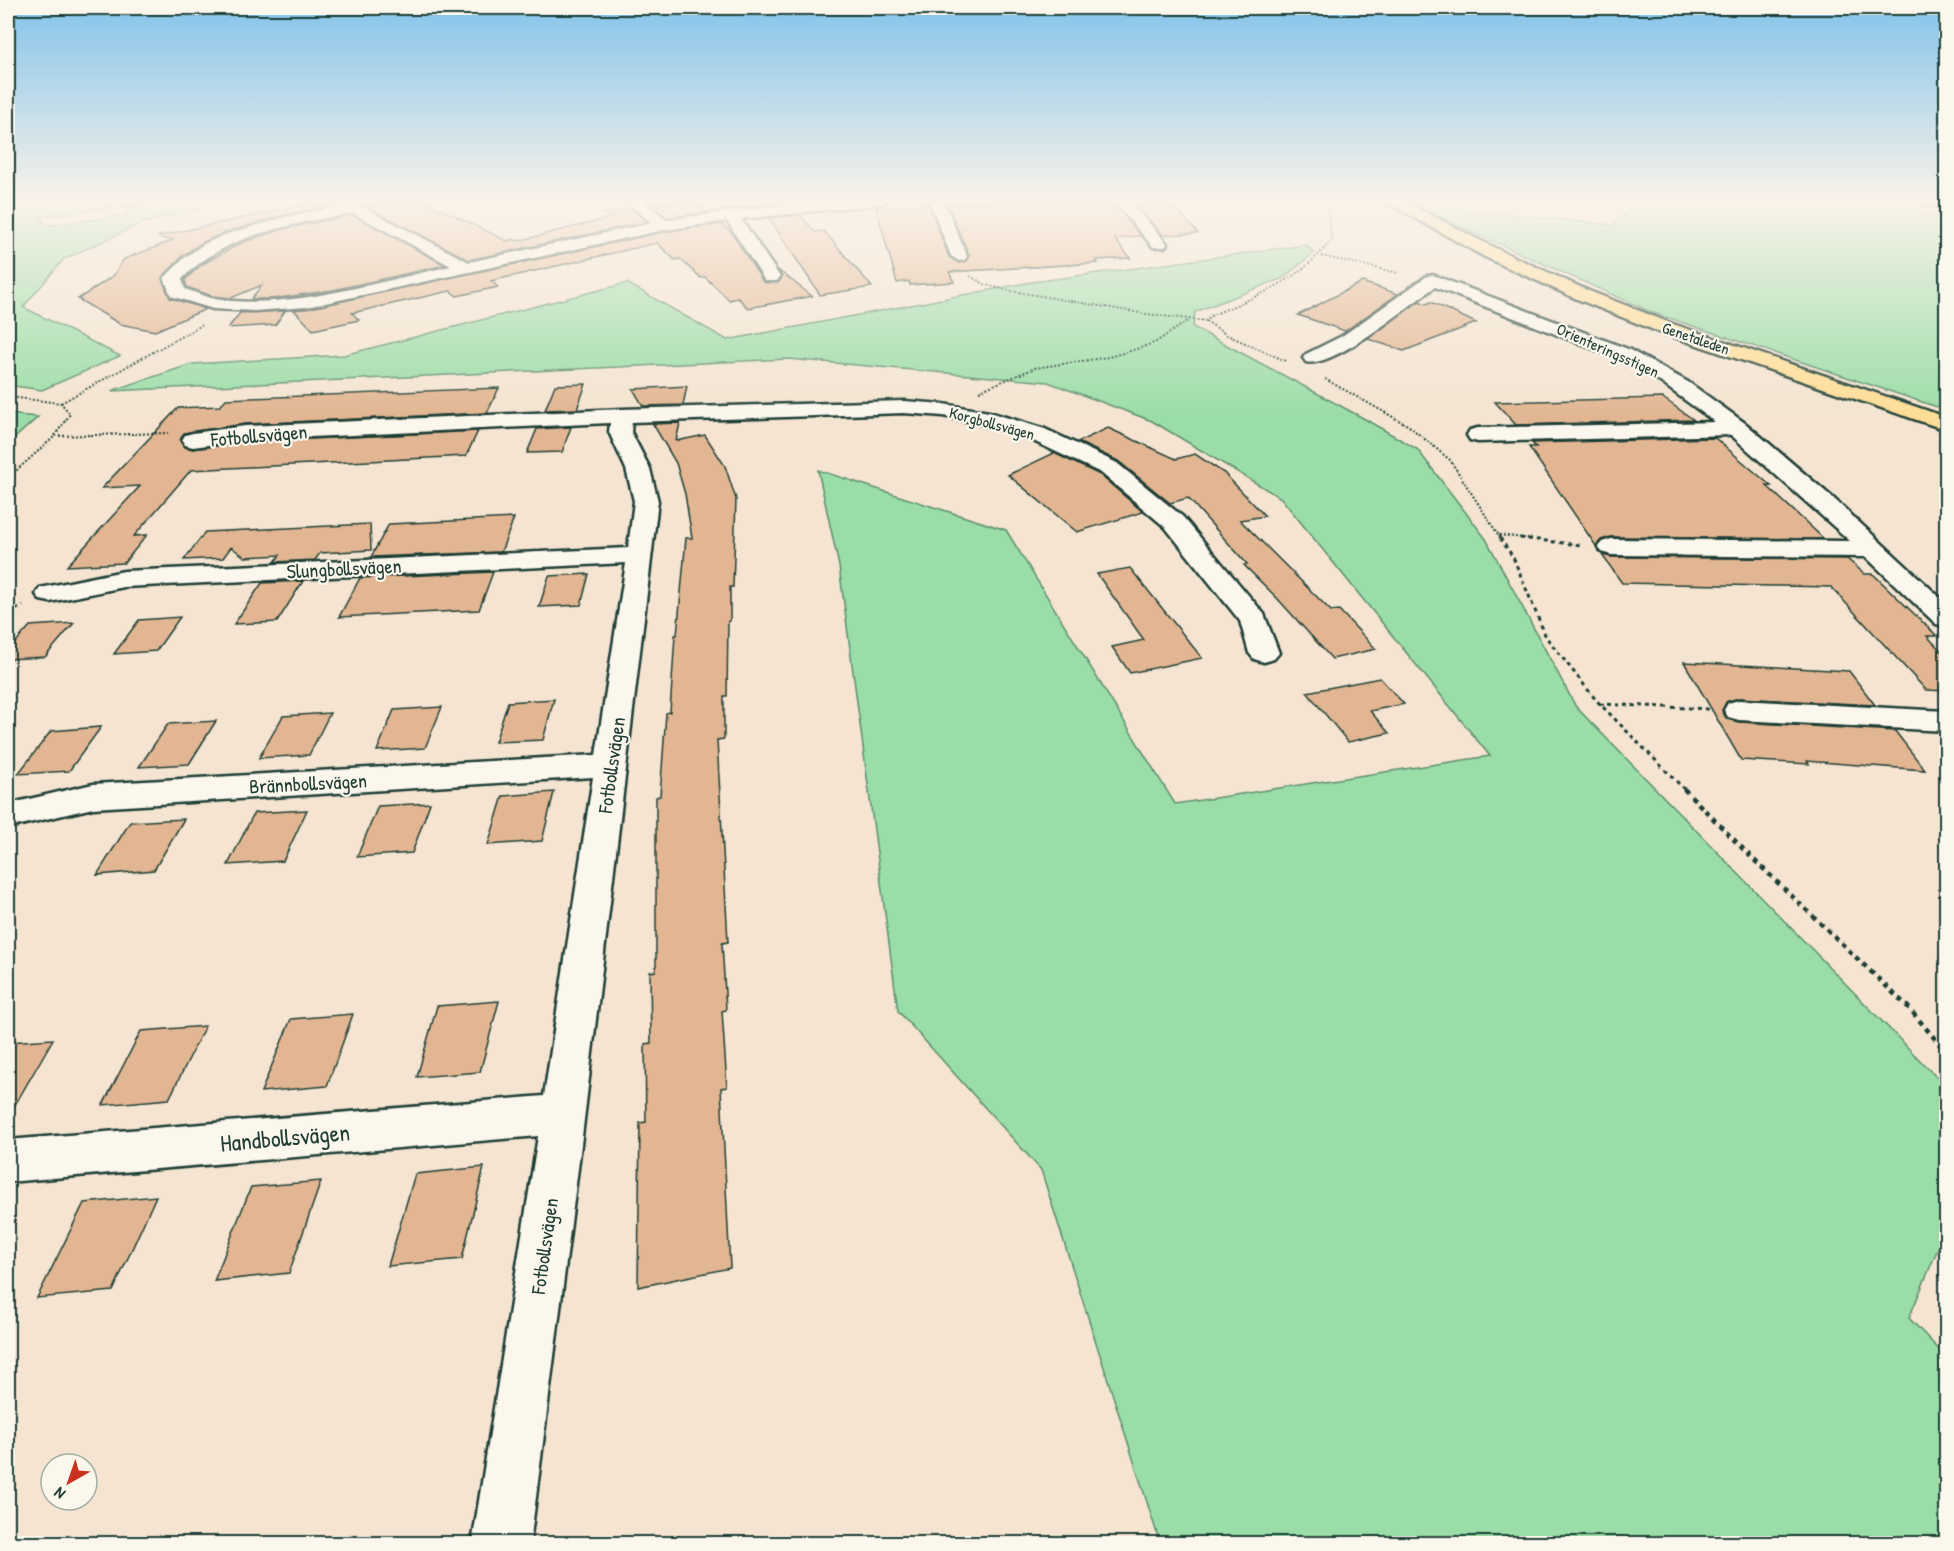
<svg xmlns="http://www.w3.org/2000/svg" width="1954" height="1551" font-family="'Patrick Hand',sans-serif">
<rect width="100%" height="100%" fill="#f4e4d1"/>
<filter id="ink" filterUnits="userSpaceOnUse"><feTurbulence type="fractalNoise" baseFrequency=".0167" numOctaves="2"/><feDisplacementMap in="SourceGraphic" scale="12" xChannelSelector="R" yChannelSelector="G"/><feConvolveMatrix kernelMatrix="1 2 1 2 8 2 1 2 1" color-interpolation-filters="sRGB"/></filter>
<g filter="url(#ink)">
<path fill="#9adda8" stroke="#5c8d6e" stroke-width="1.5" d="M8 200H158L41 217 45 226 127 215 124 206 169 200H229L140 224 64 259 23 307 120 356 42 390 8 385Z
M1615 200H1876L1946 219V410L1651 312 1426 211 1459 209 1613 225 1630 209Z
M1306 245 1314 253 1283 278 1195 312 1193 327 1363 418 1417 449 1486 539 1576 707 1946 1087V1229L1909 1318 1946 1357V1543H1160L1041 1170 898 1011 839 566 818 470 1006 530 1175 804 1490 756 1281 498 1152 421 1048 382 789 359 111 391 192 364 344 355 627 283 727 340 1032 282Z
M8 414 38 417 8 444Z"/>
<path fill="#e2b692" stroke="#1f3d34" stroke-width="1.5" d="M325 200H422L507 241 513 239 518 241 613 217 603 213 632 209 647 222 469 260 355 201 281 216 226 232 203 242 182 256 162 279 170 298 206 309 155 331 120 324 78 299 113 276 124 259 174 240 159 238V236Z
M687 200H690L706 212 668 218 652 206Z
M1011 200H1111L1141 236 1115 239 1130 258 1096 260 1098 263 949 272 954 282 910 285 909 281 897 283 876 207 929 205 949 257 959 263 967 261 969 255 947 204Z
M1131 200H1168L1198 233 1163 235Z
M353 215 445 265 333 290 272 299H251L262 285 231 298 212 296 187 287 185 280 201 265 241 243 284 229Z
M800 215 815 232 824 231 872 287 820 295 769 218Z
M721 224 732 233 763 282H779L782 277 777 269 812 296 748 308 738 298 729 300 705 277 701 278 680 259 675 260 657 243 491 281 498 287 457 296 450 291 352 313 359 320 313 330 294 310 664 232Z
M1362 282 1398 294 1345 331 1298 315Z
M1419 301 1426 304 1431 302 1476 323 1404 351 1368 339Z
M285 311 275 325 228 328 240 313Z
M586 384 577 409 545 410 555 385Z
M687 386 683 405 643 406 633 389Z
M499 388 487 413 245 424 184 433 180 441 184 447 193 449 245 442 478 431 466 456 191 470 134 536 147 535 124 563 67 566 140 486 102 488 178 408 220 406 226 399Z
M1663 398 1694 420 1516 425 1495 402Z
M680 423 676 441 705 435 725 466 736 499 733 587H730V621H728L727 696H724V739L717 740 728 942 722 943 726 1010 722 1011 727 1087 721 1088 730 1268 638 1287 640 1123 646 1122 645 1044 651 1043 650 972 656 971V797L660 796 666 713 670 712 675 635H677L686 538H692L685 494 676 463 653 424Z
M571 427 562 452 527 453 537 429Z
M1108 428 1176 459 1195 454 1224 473 1265 516 1240 520 1331 611 1339 610 1376 649 1332 659 1277 598 1244 565 1247 564 1188 498 1170 503 1118 461 1078 442Z
M1715 438 1771 486H1767L1824 539 1611 537 1601 540 1596 546 1529 447H1536L1532 443Z
M1054 453 1100 475 1143 512 1077 532 1008 475Z
M514 518 501 552 371 557 389 524Z
M370 524 371 550 320 553 315 560 275 562 280 555 245 557 231 547 223 558 184 560 205 532Z
M1602 555 1611 557 1847 559 1865 574H1873L1937 636H1927L1947 657V691L1926 690 1831 587 1622 583Z
M1130 568 1202 658 1130 673 1112 647 1144 640 1097 574Z
M493 572 479 610 339 617 360 578Z
M589 574 581 605 539 607 549 576Z
M303 581 277 622 234 624 262 583Z
M180 617 156 651 114 654 139 620Z
M74 623 45 657 8 659V651L30 626Z
M1684 662 1849 671 1875 705 1739 698 1726 702 1722 711 1727 719 1739 722 1895 731 1925 770 1807 761 1809 764 1741 760Z
M1380 678 1404 704 1370 711 1389 733 1348 742 1307 692Z
M554 699 543 740 495 742 508 702Z
M442 707 425 748 377 751 394 710Z
M330 713 309 755 259 758 283 716Z
M216 721 189 764 139 767 168 724Z
M101 727 69 771 18 774 51 731Z
M554 792 542 841 488 845 503 796Z
M430 803 412 853 357 857 378 806Z
M307 810 283 861 228 865 254 813Z
M184 819 154 870 97 875 130 822Z
M499 1001 480 1072 417 1077 437 1006Z
M353 1014 327 1086 261 1092 291 1019Z
M205 1026 169 1099 103 1105 141 1031Z
M53 1039 8 1117V1042Z
M484 1167 462 1259 388 1266 415 1174Z
M321 1181 289 1273 214 1281 251 1187Z
M156 1196 113 1291 37 1298 84 1203Z"/>
<g fill="none" stroke-linecap="round" stroke-linejoin="round">
<defs>
<path id="minor" d="M626 200H642L667 220C743 209 811 200 888 200L881 204 741 219 780 277 777 281H765L727 221 664 230 307 307 255 311 213 309 171 296 164 278 184 258 204 244 227 234 282 218 355 203 469 262 652 223ZM353 213 451 266C380 281 287 311 215 299 205 297 195 292 185 289L182 279C227 232 292 225 353 213Z
M929 200H943L967 256 965 260 959 261 951 256Z
M1113 200H1128L1165 241 1167 244 1165 247H1153Z
M1433 275 1628 349 1688 382 1745 423 1833 498 1946 603V626L1936 624 1866 557 1611 555 1602 552 1598 547 1602 542 1611 539 1850 541 1731 435 1478 442 1470 440 1467 435 1470 430 1478 428 1715 422 1652 376 1614 357 1435 287C1411 304 1333 369 1306 362L1303 358 1306 354 1342 336 1427 276Z
M904 401 943 404 989 412 1045 429 1117 463 1183 517 1264 614 1279 653 1274 659 1264 662 1254 659 1249 653 1240 621 1165 527 1101 473 1029 439 977 423 943 416 904 413 632 422 631 432 650 469 658 501 581 1145 530 1544H472L538 1136 8 1182V1140L544 1096 593 777 93 808 8 828V804L93 784 596 755 626 563 124 587 50 602 40 600 36 594 40 588 124 571 628 548 634 501 626 469 609 432 610 423 245 440 193 447 185 445 182 440 185 435 193 433 245 426 622 409Z
M1739 700 1946 711V731L1739 720 1728 717 1724 710 1728 703Z"/>
<path id="major" d="M1383 200H1401L1497 249 1589 291 1673 324 1946 417V430L1659 332 1577 299 1485 257Z"/>
<path id="highway" d="M1919 200 1946 201V209L1921 203Z"/>
</defs>
<use href="#minor" stroke="#1f3d34" stroke-width="5"/>
<use href="#major" stroke="#1f3d34" stroke-width="5"/>
<use href="#highway" stroke="#1f3d34" stroke-width="5"/>
<path stroke="#1f3d34" stroke-width="2" stroke-dasharray="2 2" stroke-linecap="butt" d="M1321 256 1399 273
M970 276 986 285 1006 290 1146 314 1206 321
M1286 361 1227 335 1206 321 1212 315C1258 296 1301 280 1332 239L1326 200
M1325 379 1409 426 1450 460 1501 539
M979 391 1035 368 1109 357 1140 348 1156 342 1189 320
M8 397 61 403 70 414 54 437 8 478
M61 403 202 325
M55 436 168 433
M1499 535 1532 539"/>
<path stroke="#1f3d34" stroke-width="3" stroke-dasharray="4 4" stroke-linecap="butt" d="M1500 538 1513 557 1546 637 1596 700 1685 790
M1520 538 1581 545
M8 613 23 606
M1600 704 1710 709"/>
<path stroke="#1f3d34" stroke-width="4.5" stroke-dasharray="5 5" stroke-linecap="butt" d="M1684 789 1751 857 1908 1007 1946 1052"/>
<use href="#minor" fill="#fbf7ec" fill-rule="evenodd"/>
<use href="#major" fill="#fedd96" fill-rule="evenodd"/>
<use href="#highway" fill="#fedd96" fill-rule="evenodd"/>
</g>
</g>
<linearGradient id="sky" x2="0" y2="1"><stop stop-color="#83c3ea"/><stop offset="0.48" stop-color="#faf3ea"/><stop offset="1" stop-color="#faf3ea" stop-opacity="0"/></linearGradient>
<rect width="1954" height="417" fill="url(#sky)"/>
<g text-anchor="middle" dominant-baseline="central" stroke-width="4.5" stroke-linejoin="round" paint-order="stroke">
<g font-size="16" fill="#1f3d34" stroke="#fbf7ec">
<text transform="translate(1696 338) rotate(19)">Genetaleden</text>
<text transform="translate(1608 350) rotate(24)">Orienteringsstigen</text>
<text transform="translate(992 423) rotate(15)">Korgbollsvägen</text>
</g>
<g font-size="20" fill="#1f3d34" stroke="#fbf7ec">
<text transform="translate(259 435) rotate(-5)">Fotbollsvägen</text>
<text transform="translate(344 568) rotate(-3)">Slungbollsvägen</text>
<text transform="translate(611 765) rotate(-82)">Fotbollsvägen</text>
<text transform="translate(308 783) rotate(-3)">Brännbollsvägen</text>
<text transform="translate(544 1246) rotate(-82)">Fotbollsvägen</text>
</g>
<g font-size="24" fill="#1f3d34" stroke="#fbf7ec">
<text transform="translate(285 1137) rotate(-5)">Handbollsvägen</text>
</g>
</g>
<rect width="1954" height="1551" fill="none" stroke="#fbf7ec" stroke-width="30"/>
<rect x="15" y="15" width="1924" height="1521" fill="none" stroke="#1f3d34" stroke-width="2" filter="url(#ink)"/>
<g transform="translate(69 1482) rotate(220)"><circle r="28" fill="#fbf7ec" stroke="#a3ada2" stroke-width="1.5"/>
<path d="M0-4.5L10 22L0 15L-10 22Z" fill="#c8321e"/>
<text y="-9" font-size="16" font-weight="bold" text-anchor="middle" fill="#1f3d34">N</text>
</g>
</svg>
